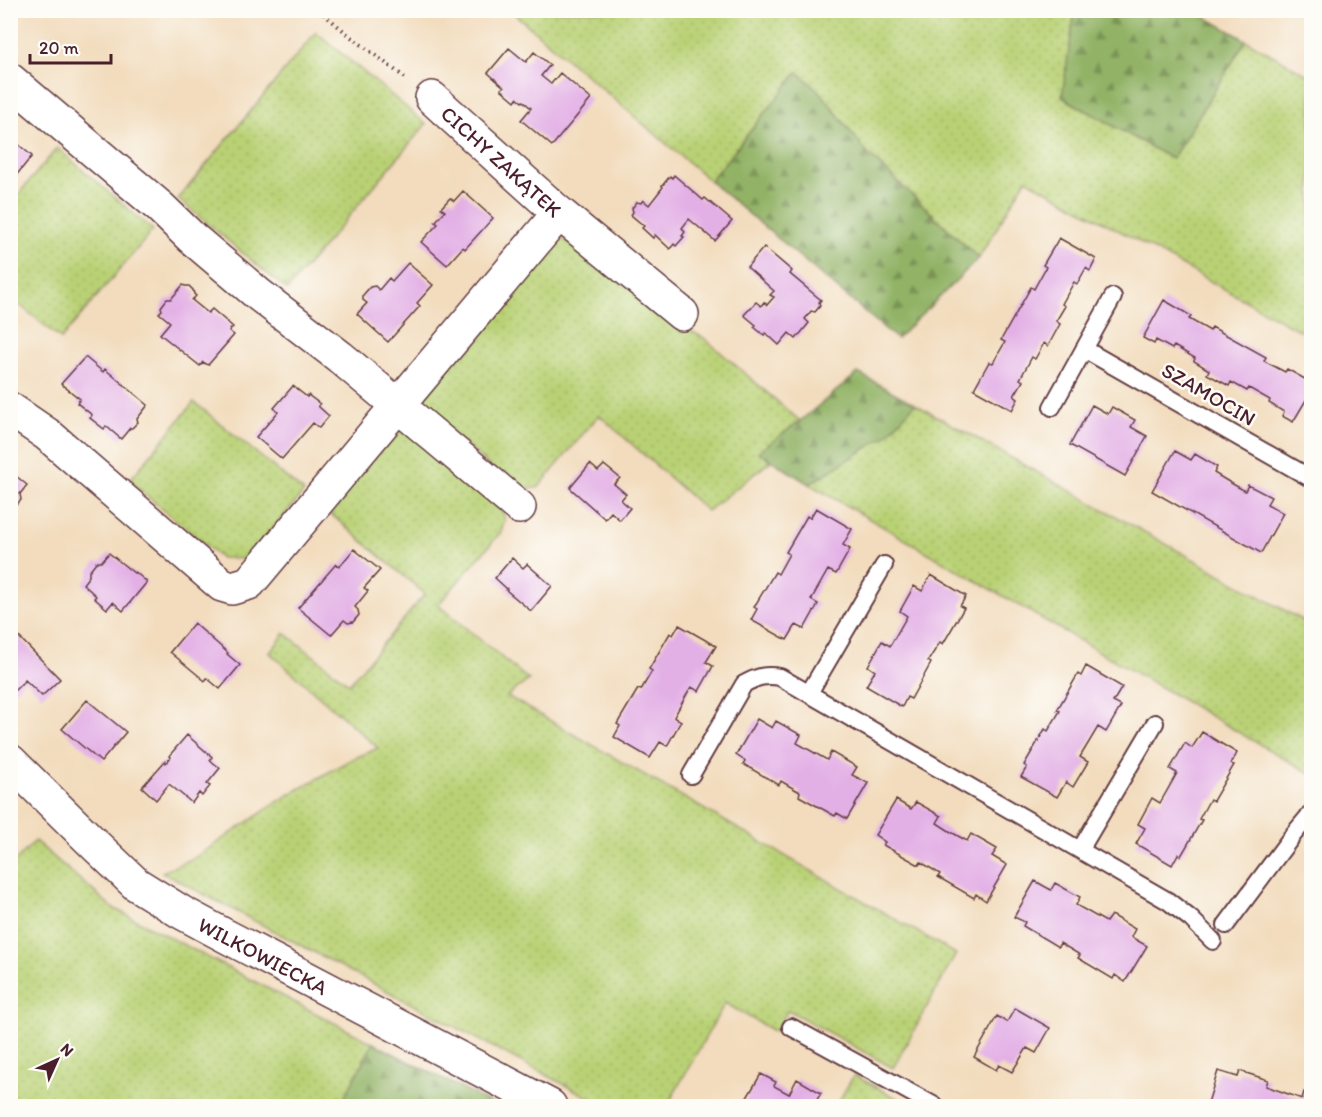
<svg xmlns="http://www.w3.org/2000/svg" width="1322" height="1117" font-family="Itim,sans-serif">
<defs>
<pattern id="grass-dots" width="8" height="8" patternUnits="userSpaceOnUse" patternTransform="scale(1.5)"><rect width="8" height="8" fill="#b9d175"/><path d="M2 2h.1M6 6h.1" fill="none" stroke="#a1b365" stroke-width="1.8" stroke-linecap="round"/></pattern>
<pattern id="forest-firs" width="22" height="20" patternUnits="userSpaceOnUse" patternTransform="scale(1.5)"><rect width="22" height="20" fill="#92b366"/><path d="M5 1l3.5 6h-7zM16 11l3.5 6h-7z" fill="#799154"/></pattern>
</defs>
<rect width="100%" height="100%" fill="#fdfcf7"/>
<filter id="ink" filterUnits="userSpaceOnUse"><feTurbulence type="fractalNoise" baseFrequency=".0167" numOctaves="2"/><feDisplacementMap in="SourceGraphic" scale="12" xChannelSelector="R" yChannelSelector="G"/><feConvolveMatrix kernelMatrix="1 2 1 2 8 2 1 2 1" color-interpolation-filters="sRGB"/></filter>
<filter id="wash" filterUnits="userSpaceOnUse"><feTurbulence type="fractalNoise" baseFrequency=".008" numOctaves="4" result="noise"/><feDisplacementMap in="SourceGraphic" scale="24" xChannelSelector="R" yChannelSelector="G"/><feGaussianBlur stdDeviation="1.35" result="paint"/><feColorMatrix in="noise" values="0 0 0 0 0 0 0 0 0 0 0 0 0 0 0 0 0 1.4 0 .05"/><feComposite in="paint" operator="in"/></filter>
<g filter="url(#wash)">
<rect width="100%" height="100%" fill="#f2dcbd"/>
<path fill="url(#grass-dots)" stroke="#827850" stroke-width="1.5" d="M511 11H1075L1062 97 1172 159 1246 40 1311 77V337L1026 179 979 258 867 153 822 94 798 72 710 181Z
M316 32 426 124 287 290 178 199Z
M57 148 153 230 61 339 10 297 11 203Z
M561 239 583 245 682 326 704 338 800 421 758 452 771 461 707 511 599 415 538 488H525L519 493 423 407V392L540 249Z
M194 402 304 492 248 559 221 558 129 481Z
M915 404 1311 625V774L809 484 886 436Z
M399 429 407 430 502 509 505 520 501 532 438 605 529 680 507 696 956 954 893 1068 788 1010 775 1032 725 1003 667 1106H605L162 872 194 858 285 797 350 760 378 748 270 653 285 633 349 684 425 594 333 516 325 512Z
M35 841 113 908 373 1043 340 1106H11V866Z
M854 1075 911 1106H836Z"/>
<path fill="url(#forest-firs)" stroke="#6e6948" stroke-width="1.5" d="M1075 10 1195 11 1246 40 1172 159 1062 97Z
M798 72 822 94 867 153 979 258 897 339 710 181Z
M858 373 915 404 886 436 809 484 758 452 800 421Z
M373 1043 496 1106H340Z"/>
<g id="blocks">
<path fill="#e3b0e6" d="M509 48 526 62 534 52 550 65 541 76 551 84 560 73 591 99 552 146 521 120 531 108 523 101 522 102 517 98 515 101 501 89 504 87 488 73Z
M12 139 32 156 10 183V141Z
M674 175 703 200 705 198 732 221 715 241 689 219 682 228 685 232 682 236 684 237 676 246 674 244 670 249 655 235 653 238 642 228 644 226 631 215 633 212 632 208 637 202 641 203 643 200 649 205 663 187 662 186 670 176 672 178Z
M463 191 493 218 465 249 463 247 447 265 421 242 438 224 435 222 445 211 441 208 450 198 454 201Z
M1059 238 1096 259 1090 271 1086 268 1077 284 1074 282 1062 304 1065 306 1056 321 1060 324 1048 346 1044 343 1035 359 1032 357 1020 379 1023 381 1014 396 1018 399 1012 410 974 389 989 362 993 363 1005 342 1001 340 1031 287 1034 289 1046 267 1043 265Z
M764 247 792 271 790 274 821 300 819 302 820 306 815 312 811 311 805 319 809 323 796 339 789 333 779 345 766 333 764 335 754 327 756 325 744 315 756 302 761 306 764 302 767 305 774 297 770 295 774 291 747 267Z
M408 263 433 285 417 303 420 306 388 342 357 314 367 303 363 300V295L370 287 375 286 379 290 389 278 392 281Z
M183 285 185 286H189L193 290 194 294 196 296 192 300 208 313 212 309 233 327 229 331 234 335 208 365 203 362 200 366 160 334 170 322 159 313 162 310 161 307 167 299H171Z
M1164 300 1191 316 1189 319 1210 331 1212 327 1266 357 1264 361 1285 372 1287 369 1312 383V390L1293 422 1282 416 1284 412 1269 403 1270 400 1249 388 1247 391 1231 382 1229 386 1207 374 1209 370 1194 361 1195 358 1174 346 1172 349 1156 340 1154 344 1143 338Z
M85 357 103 372 105 369 148 405 137 419 138 422 132 428H130L121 439 106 426 104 429 90 418 92 415 77 403 80 399 61 384Z
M293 386 307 397 308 395 320 404 318 406 329 416 319 428 313 423 282 459 256 437 278 412 274 408Z
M1092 405 1108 414 1112 407 1135 420 1131 427 1147 436 1125 476 1070 445Z
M1175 451 1191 460 1195 454 1217 467 1214 473 1229 482 1245 491 1248 485 1271 497 1267 504 1283 513 1261 553 1152 491Z
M590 464 598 471 604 465 620 478 614 484 626 494 621 500 630 508 620 520 611 512 605 519 570 488Z
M10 471 27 485 20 494 21 500 14 507H10Z
M816 508 852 529 843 545 850 549 836 574 828 570 811 600 818 604 804 629 796 625 787 640 751 620 757 609 754 607 775 572 778 574 789 554 786 552 807 516 810 518Z
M354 549 380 570 364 588 368 591 355 607 358 610 359 615 353 622 348 623 344 620 331 635 298 608 336 564 339 567Z
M109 553 134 573 135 572 147 582 123 611 113 602 107 609 94 598 96 596 83 584 89 576V571L96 562H101Z
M512 558 523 568 527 564 552 586 531 611 506 590 507 589 495 578Z
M931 575 966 596 960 606 964 608 943 644 940 642 928 661 931 663 911 699 907 697 902 707 866 686 875 671 868 666 882 641 890 646 907 616 900 611 914 586 922 591Z
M194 623 228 653 227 654 240 665 220 689 207 678 205 681 170 652Z
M679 625 716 646 706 662 713 666 699 691 691 687 674 717 681 721 667 746 660 742 650 758 614 737 620 726 617 724 638 689 641 690 652 671 649 669 670 633 673 635Z
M19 637 60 679 42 696 25 680 14 691 10 688V645Z
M1086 666 1122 687 1113 702 1121 706 1106 732 1098 727 1080 757 1088 762 1073 787 1066 782 1057 797 1021 777 1027 767 1024 765 1045 729 1048 731 1060 711 1057 710 1078 674 1081 676Z
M87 700 126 732 101 762 62 729Z
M757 719 772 728 776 721 801 735 797 743 827 760 831 752 857 767 852 775 868 783 847 819 837 813 835 816 799 796 800 792 791 787 781 781 779 785 743 764 745 761 736 755Z
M1202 732 1237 753 1231 764 1234 765 1213 801 1210 799 1199 819 1202 820 1181 856 1178 854 1172 865 1136 844 1145 828 1138 824 1152 798 1160 803 1177 773 1170 769 1185 743 1192 748Z
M187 735 212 757 210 760 220 768 207 784 210 786 202 796 199 793 192 803 169 784 156 800 142 787 165 761 166 763 171 757 169 756Z
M896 800 911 809 916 802 941 816 937 823 951 832 967 841 971 834 997 849 992 856 1007 865 986 901 976 894 974 898 938 877 940 874 921 862 919 865 883 845 885 842 875 835Z
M1035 881 1051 890 1055 883 1080 897 1076 905 1106 922 1111 915 1135 929 1131 937 1147 946 1125 982 1115 975 1113 979 1078 958 1080 955 1060 943 1058 947 1023 926 1025 922 1014 917Z
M1015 1008 1050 1028 1036 1053 1027 1048 1012 1072 999 1065 996 1070 974 1057 997 1016 1007 1022Z
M1218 1071 1238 1077 1240 1071 1268 1080 1266 1086 1302 1099 1304 1092 1312 1095V1106H1207Z
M761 1074 776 1082 774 1086 789 1094 797 1079 821 1093 813 1106H742Z"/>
</g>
</g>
<g filter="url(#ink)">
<use href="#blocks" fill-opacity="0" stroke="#633b41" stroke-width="1.5"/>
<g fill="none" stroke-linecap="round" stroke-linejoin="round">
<defs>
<path id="lane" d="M1084 349 1312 479
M1052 407 1113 297
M809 693 884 565
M691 775 744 684C757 677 765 674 780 677L1168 901 1191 919 1213 941
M1080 850 1155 723
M1226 925 1293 835 1312 812
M791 1027 935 1106"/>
<g id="street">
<path d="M10 80 160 207 192 238 258 294 340 357 519 507"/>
<path id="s1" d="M432 98 559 213 682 314"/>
<path d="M10 409 48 435 222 585 232 588 249 583 559 213"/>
<path id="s2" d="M10 761 92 842 136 884 181 912 222 934 550 1106"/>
</g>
</defs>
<use href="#lane" stroke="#633b41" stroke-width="20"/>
<use href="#street" stroke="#633b41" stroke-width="36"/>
<path stroke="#633b41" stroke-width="4" stroke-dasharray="1.5 4.5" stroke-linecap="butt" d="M319 10 350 36 408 80"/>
<use href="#lane" stroke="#fff" stroke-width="16"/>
<use href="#street" stroke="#fff" stroke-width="33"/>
</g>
</g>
<g text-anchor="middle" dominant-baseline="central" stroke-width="5" stroke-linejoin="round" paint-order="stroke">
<g font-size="21" fill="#4a1f2b" stroke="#fdfcf7">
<text stroke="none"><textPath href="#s1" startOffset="94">CICHY ZAKĄTEK</textPath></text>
<text transform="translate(1209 394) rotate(30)">SZAMOCIN</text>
<text stroke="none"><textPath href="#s2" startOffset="322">WILKOWIECKA</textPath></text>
</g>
</g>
<rect width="1322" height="1117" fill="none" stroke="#fdfcf7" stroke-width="36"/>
<g transform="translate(57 1060) rotate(45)" stroke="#fdfcf7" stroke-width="4.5" paint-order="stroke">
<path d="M0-4.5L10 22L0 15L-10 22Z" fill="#4a1f2b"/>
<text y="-9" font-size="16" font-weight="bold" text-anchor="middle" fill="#4a1f2b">N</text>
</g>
<path d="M30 54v9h81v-9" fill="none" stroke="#4a1f2b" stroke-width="3"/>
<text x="39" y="54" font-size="18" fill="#4a1f2b" stroke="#fdfcf7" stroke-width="4.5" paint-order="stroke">20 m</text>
</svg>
